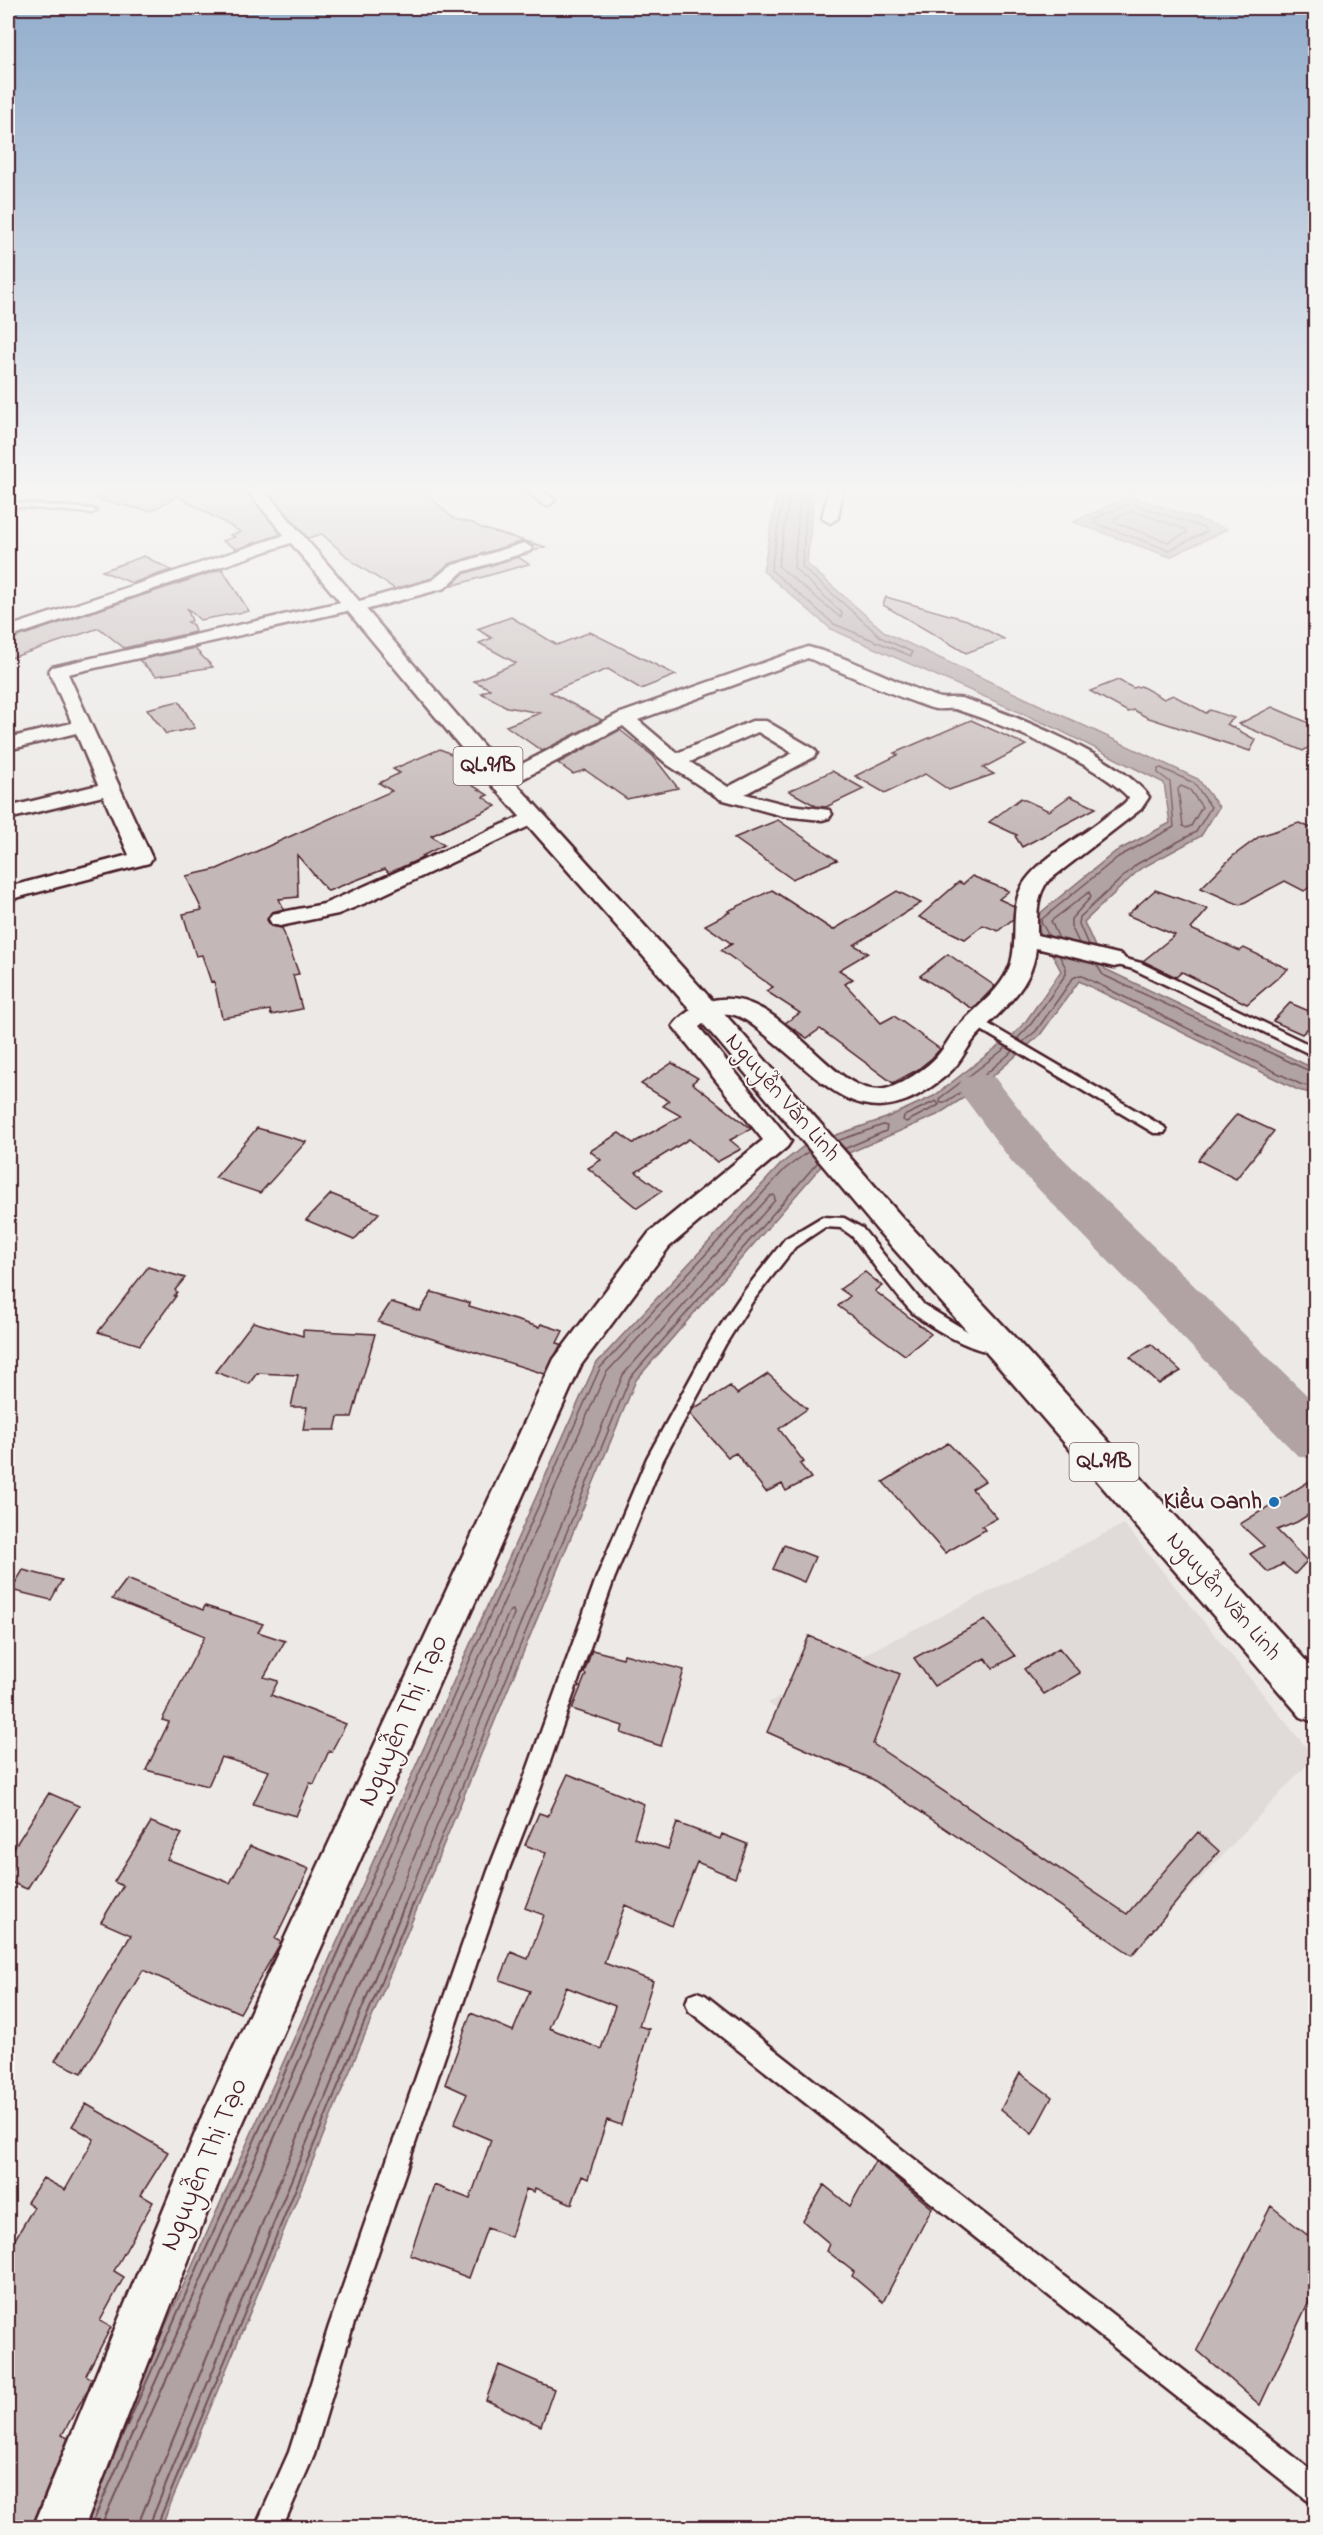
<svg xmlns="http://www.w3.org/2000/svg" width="1323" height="2535" font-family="'Indie Flower',sans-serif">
<rect width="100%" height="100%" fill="#ece9e6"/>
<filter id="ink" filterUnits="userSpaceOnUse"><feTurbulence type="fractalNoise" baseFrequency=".0167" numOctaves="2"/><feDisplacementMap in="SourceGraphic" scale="12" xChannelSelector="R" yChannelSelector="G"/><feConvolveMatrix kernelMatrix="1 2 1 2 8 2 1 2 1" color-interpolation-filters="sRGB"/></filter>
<g filter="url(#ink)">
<path fill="#e0dad8" d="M1124 1524 1314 1757 1132 1952 768 1703Z"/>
<path fill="#b1a2a3" stroke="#886e73" stroke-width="1.5" d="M778 489H814L807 564 886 633 1198 779 1219 807 1201 836 1140 869 1084 922 1105 969 1315 1069V1094L1298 1090 1079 981 1040 1035 979 1088 937 1115 823 1164 636 1380 161 2527 75 2528 595 1365 781 1164 804 1146 886 1118 934 1096 1014 1034 1026 1021 1061 971 1033 919 1115 852 1170 823 1164 783 1055 728 831 629 763 571Z
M1131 496 1227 529 1170 557 1073 522Z"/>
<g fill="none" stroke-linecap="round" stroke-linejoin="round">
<path stroke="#73535b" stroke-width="1.5" d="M784 489 771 570 834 624 911 656 912 652 882 638 802 567 808 489
M791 489 778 566 841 618 842 613 794 568 801 489
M1131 503 1204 528 1206 532 1169 550 1094 523 1095 518Z
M1132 511 1185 529 1187 533 1168 542 1114 522 1115 518Z
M1181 786 1190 790 1202 807 1191 826 1186 828 1183 826 1178 789Z
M1049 936 1041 922 1042 919 1118 857 1174 827 1170 782 1158 773V769L1161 768 1194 783 1211 807 1196 832 1137 864 1080 917 1079 924 1088 945
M1059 939 1051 921 1089 892 1091 897 1071 919V926L1079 943
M1096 964 1103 975 1316 1074
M1017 1039 1031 1024 1066 974V968L1059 955
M1023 1042 1036 1031 1073 978 1080 975 1300 1084 1316 1088
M1007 1047 940 1098V1103H944L975 1083 1013 1051
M936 1101 939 1105 906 1122 903 1120 904 1116Z
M837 1141 883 1125 887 1126 886 1131 844 1149
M360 1906 600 1368 785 1169 809 1151
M368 1906 606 1373 770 1196 774 1195 775 1200 623 1375 404 1906
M378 1906 509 1612 513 1610 514 1614 394 1906
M413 1906 630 1378 818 1162"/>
<path stroke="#73535b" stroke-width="2" d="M113 2457 360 1904
M90 2528 369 1904
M100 2528 379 1904
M139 2528 141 2517 394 1904
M148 2528 405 1904
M156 2528 413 1904"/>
<path fill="#b1a2a3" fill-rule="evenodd" d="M979 1073 995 1078 1044 1140 1316 1404V1461L1297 1455 1012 1162 957 1088 963 1078Z"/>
</g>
<path fill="#c4b7b7" stroke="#4a1f2b" stroke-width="1.5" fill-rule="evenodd" d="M98 489H244L281 534 237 549 222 541 235 537 230 535 241 532 177 496 151 511 97 500Z
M266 489H428L429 496 454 519 473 523 481 528 546 547 533 551V546L523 541 449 564 432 578 395 589 354 563 322 534 308 538Z
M144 556 171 570 132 583 102 571Z
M518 557 529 564 451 586 463 574Z
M222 569 249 611 200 620 187 608 192 621 188 622 193 625 195 632 124 648 99 628 8 659V640Z
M886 597 967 620 1004 639 966 653 883 605Z
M511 617 557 645 590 632 676 675 641 689 608 669 550 692 602 720 542 751 506 726 540 713 507 707 481 693 490 689 474 681 516 663 479 643 492 638 477 629Z
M200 647 195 649 213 667 156 676 139 660Z
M1118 680 1133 688 1141 686 1164 699 1173 695 1206 713 1210 710 1234 718 1227 724 1256 740 1250 751 1146 717 1134 710 1128 712 1090 691Z
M179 701 195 728 166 734 147 709Z
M1272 707 1316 726V743L1303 751 1239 724Z
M971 720 1026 745 983 768 994 774 949 790 925 774 885 793 855 776 898 755 894 753Z
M620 730 653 756 678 788 627 799 585 770 573 774 558 763Z
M440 749 471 763 480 773 464 780 488 795 483 797 496 806 431 836 444 845 422 856 424 857 389 873 385 869 328 891 297 855 298 897 279 899 284 909 272 912 267 920 271 926 282 928 299 974 293 975 302 1009 271 1015 270 1010 222 1018 214 981 211 982 202 955 196 956 183 914 202 910 186 876 217 869 392 791 379 783 400 773 393 769Z
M832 771 864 789 826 807 816 806 789 791Z
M1070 796 1096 808 1022 847 1015 836 1017 835 989 822 1021 798 1049 811Z
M778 820 837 860 792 879 734 838Z
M1299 823 1316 830V883L1304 891 1285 881 1240 905 1201 888 1233 856 1260 836Z
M972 876 1009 891 999 899 1014 906 1013 919 998 931 983 925 965 939 919 917 959 882 963 884Z
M772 890 833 930 897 891 921 903 854 945 868 953 839 970 853 979 845 984 881 1023 894 1016 940 1049 932 1058 917 1070 893 1083 820 1029 807 1038 785 1023 800 1013 766 991 773 987 721 950 732 944 705 925 730 912 728 911Z
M1155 890 1208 909 1191 929 1240 951 1244 948 1288 969 1247 1004 1182 972 1176 977 1143 961 1175 935 1127 915Z
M948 954 995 986 973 1009 920 976Z
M1290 1003 1316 1014V1020L1302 1034 1273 1021Z
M672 1063 698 1078 692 1083 751 1129 730 1140 741 1149 717 1162 689 1139 636 1172 662 1191 637 1208 588 1168 601 1160 590 1151 619 1133 633 1143 681 1116 663 1106 669 1101 641 1084Z
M1237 1114 1274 1131 1236 1179 1198 1160Z
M257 1128 306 1142 260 1193 215 1178Z
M331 1194 379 1213 354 1240 306 1220Z
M148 1267 185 1278 175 1290 177 1292 174 1296H176L140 1345 98 1332Z
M865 1272 882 1286 875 1291 931 1334 905 1355 838 1306 850 1296 840 1289Z
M432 1292 470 1303 469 1306 539 1327 541 1324 563 1331 557 1343 561 1344 545 1374 378 1322 391 1302 420 1311Z
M253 1322 303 1336V1330L375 1334 352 1417H338L335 1430H303L307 1407H291L298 1375 257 1373 249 1384 215 1372Z
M1151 1344 1181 1371 1159 1384 1130 1357Z
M768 1374 807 1409 779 1429 804 1462 800 1464 811 1478 786 1491 782 1484 766 1492 736 1453 728 1457 690 1414 693 1409 730 1386 737 1394Z
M948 1443 985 1481 972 1489 997 1518 982 1526 985 1530 945 1553 883 1482Z
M1316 1477V1510L1297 1522 1277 1530 1307 1561 1295 1574 1283 1564 1268 1572 1250 1554 1264 1546 1240 1524Z
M784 1545 815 1557 804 1582 773 1569Z
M23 1570 62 1580 51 1600 11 1590Z
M127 1579 203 1610 205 1606 263 1624 258 1632 285 1641 264 1677 278 1681 271 1695 346 1724 331 1752 329 1751 314 1784 310 1783 296 1816 253 1804 269 1771 221 1757 208 1786 146 1770 169 1722 162 1720 205 1636 112 1599Z
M985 1620 1015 1656 993 1668 985 1658 934 1686 914 1658Z
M809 1636 900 1674 873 1744 1127 1914 1198 1832 1219 1851 1132 1955 872 1779 767 1732Z
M1059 1648 1080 1673 1044 1694 1024 1669Z
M592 1650 623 1658 624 1654 684 1670 661 1746 621 1733 623 1726 572 1709 586 1674 584 1673Z
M568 1774 644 1804 634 1838 668 1849 677 1823 720 1839 722 1834 747 1844 735 1878 697 1862 672 1926 625 1905 604 1963 653 1981 639 2026 649 2029 621 2125 607 2120 588 2179 582 2176 572 2204 535 2188 534 2192 526 2189 511 2237 487 2228 469 2278 410 2255 434 2185 470 2199 491 2140 454 2124 467 2094 445 2084 471 2013 513 2031 530 1991 500 1980 511 1952 528 1959 544 1915 525 1908 546 1853 525 1845 539 1813 548 1816ZM566 1987 615 2006 601 2049 549 2028Z
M49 1793 79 1806 27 1889 8 1881V1857Z
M151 1822 182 1834 167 1859 230 1883 250 1846 309 1869 275 1939 281 1942 240 2013 143 1970 82 2073 55 2061 131 1935 101 1922 123 1886 114 1882Z
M1020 2073 1052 2097 1032 2134 1001 2109Z
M86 2104 168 2152 141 2195 153 2202 114 2271 124 2277 100 2321 111 2327 86 2375 92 2379 88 2389 62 2435 68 2438 31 2528H8V2251L34 2207 27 2202 43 2178 65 2190 94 2139 72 2126Z
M875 2161 932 2208 883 2302 852 2276 854 2272 827 2251 830 2244 803 2221 824 2185 850 2206Z
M1271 2206 1316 2242V2286L1260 2405 1197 2350Z
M499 2365 554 2389 541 2426 486 2400Z"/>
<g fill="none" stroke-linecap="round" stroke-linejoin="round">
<defs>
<path id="service" d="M8 502 92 509 96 511 92 513 8 506Z
M1114 956 1141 963 1316 1048V1057L1133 969 1110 963 1108 960Z
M978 1018 1164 1127 1166 1130 1164 1133H1154L973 1025 972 1022Z
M822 1217 844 1218 862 1228 924 1305 972 1334 1001 1343 1003 1347 1001 1351C981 1358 928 1326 913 1313 893 1293 870 1259 852 1236L841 1228 825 1227 795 1247 752 1302 725 1345 663 1460 614 1579 541 1787 508 1871 353 2326 314 2455 282 2528H255L289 2452 329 2326 488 1871 521 1787 596 1579 647 1458 713 1337 742 1294 785 1239Z
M697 1992 705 1995 1316 2474V2504L1307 2500 689 2011 686 2003 689 1995Z"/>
<path id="minor" d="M525 489H542L555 501 547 506 542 504Z
M829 489H843L838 518 830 523 822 518Z
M294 532 302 537 300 540 8 638V627Z
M524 543 532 548 530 551 462 572 445 588 354 613 347 611 68 674 152 858 149 863 8 900V887L129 855 103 796 8 819V807L98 785 76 733 8 750V738L72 723 49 671 52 667 350 600 356 602 433 580 450 566Z
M808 647C852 658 894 682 937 697 945 700 955 696 964 699 1010 713 1123 759 1149 797L1141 809 1048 881C1036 896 1037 917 1037 935L1122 955 1126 960 1122 965 1114 967 1036 948C1033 987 1001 1010 976 1037 966 1048 961 1063 949 1073 865 1145 828 1084 763 1033 752 1024 738 1012 723 1014 714 1014 706 1022 699 1027L791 1141 787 1147 669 1247 581 1365 236 2138 84 2528H33L203 2114 554 1359 649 1233 763 1140 673 1026C680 1016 694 1007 706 1002 780 977 829 1100 885 1089 900 1086 929 1067 938 1055 946 1046 951 1034 959 1026 977 1006 1002 990 1011 963 1019 936 1008 904 1026 880 1047 853 1082 837 1108 815 1115 810 1124 805 1129 798 1098 764 1003 724 958 710 950 707 940 711 931 708 889 694 849 675 808 658L638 720 677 753 752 721H766L814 749 817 753 814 757 745 794 784 804 829 810 832 814 829 818 822 820 783 816 720 799 668 765 623 726 509 786H495L492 782 495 778 618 714ZM758 732 793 753 728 787 690 762Z
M533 811 540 813 543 817 540 821 363 904 338 914 280 926 272 924 269 919 272 914 324 904 347 894Z"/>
<path id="trunk" d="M246 489H263L510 777 739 1030 900 1215 1016 1339 1316 1672V1723L1301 1717 992 1359 878 1231 719 1042 494 787Z"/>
</defs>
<use href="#service" stroke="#4a1f2b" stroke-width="5"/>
<use href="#minor" stroke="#4a1f2b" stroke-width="5"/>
<use href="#trunk" stroke="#4a1f2b" stroke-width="5"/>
<use href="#service" fill="#f6f6f2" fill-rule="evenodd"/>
<use href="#minor" fill="#f6f6f2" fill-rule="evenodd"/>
<use href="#trunk" fill="#f6f6f2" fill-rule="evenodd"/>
</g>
</g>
<linearGradient id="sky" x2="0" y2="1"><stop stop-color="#92adcc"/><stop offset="0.58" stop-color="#f6f5f4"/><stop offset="1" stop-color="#f6f5f4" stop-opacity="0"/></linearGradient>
<rect width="1323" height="844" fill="url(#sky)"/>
<circle fill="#1f6fb2" stroke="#f6f6f2" stroke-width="2" cx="1274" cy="1502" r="6"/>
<g text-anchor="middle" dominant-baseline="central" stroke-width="4.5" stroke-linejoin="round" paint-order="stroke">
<g fill="#f6f6f2" stroke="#7e6067" stroke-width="1.5">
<rect x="453.5" y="747" width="69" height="38" rx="4.5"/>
<rect x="1069.5" y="1443" width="69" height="38" rx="4.5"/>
</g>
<g font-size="22" font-weight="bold" fill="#4a1f2b">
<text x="488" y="766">QL.91B</text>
<text x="1104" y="1462">QL.91B</text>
</g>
<g font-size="24" fill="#4a1f2b" stroke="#f6f6f2">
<text transform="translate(782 1098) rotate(49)">Nguyễn Văn Linh</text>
<text transform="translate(1223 1597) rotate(49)">Nguyễn Văn Linh</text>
</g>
<g font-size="24" font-weight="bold" fill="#4a1f2b" stroke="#f6f6f2" text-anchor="end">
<text x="1262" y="1502">Kiều Oanh</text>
</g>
<g font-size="28" fill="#4a1f2b" stroke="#f6f6f2">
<text transform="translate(404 1721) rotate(-66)">Nguyễn Thị Tạo</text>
<text transform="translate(205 2165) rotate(-67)">Nguyễn Thị Tạo</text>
</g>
</g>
<rect width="1323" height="2535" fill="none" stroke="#f6f6f2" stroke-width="30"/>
<rect x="15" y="15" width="1293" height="2505" fill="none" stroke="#4a1f2b" stroke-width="2" filter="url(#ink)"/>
</svg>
